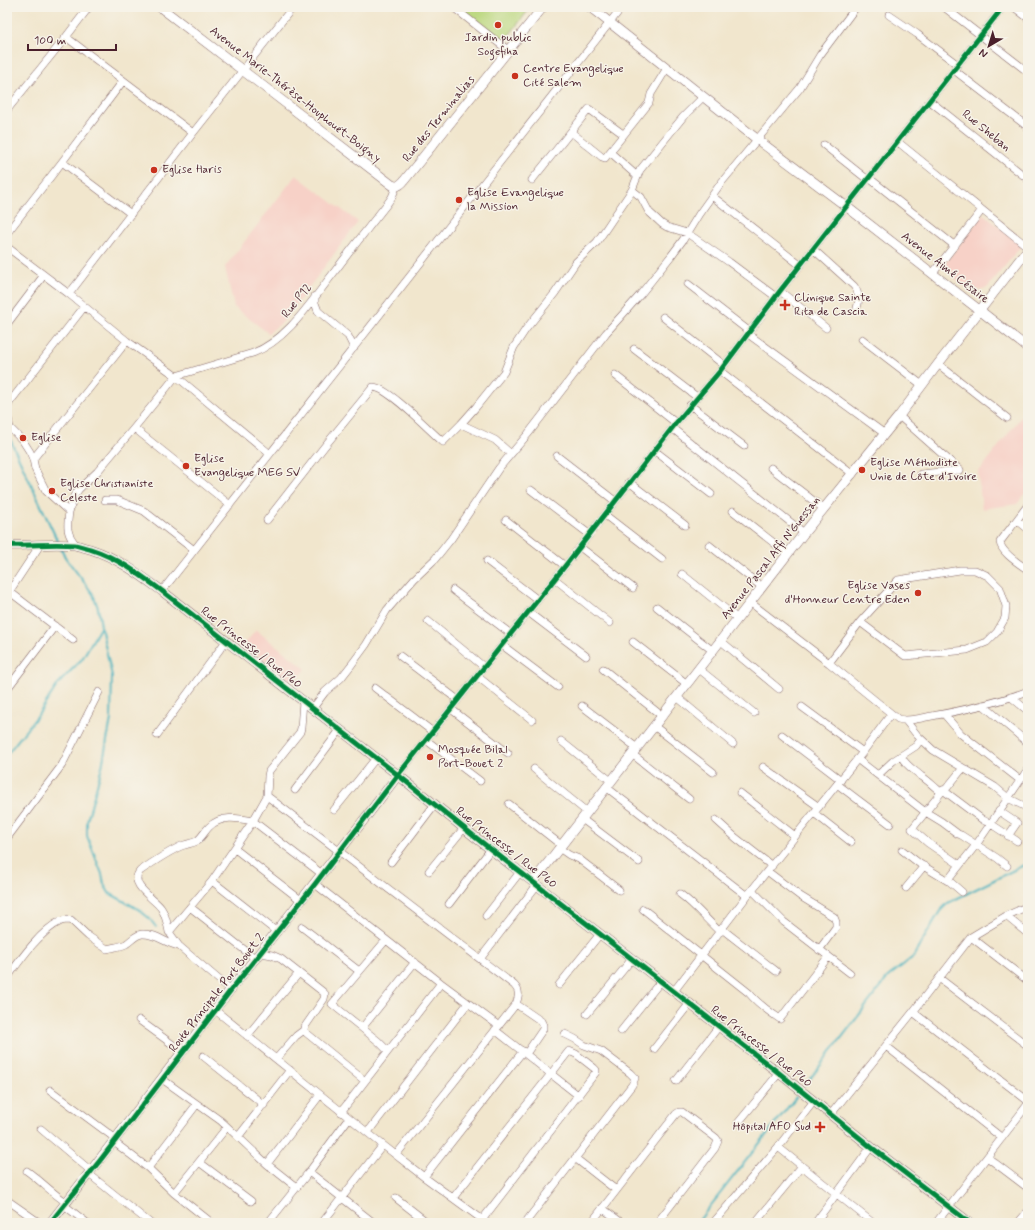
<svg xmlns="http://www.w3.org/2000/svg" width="1035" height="1230" font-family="Mynerve,sans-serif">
<rect width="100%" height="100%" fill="#f7f3e8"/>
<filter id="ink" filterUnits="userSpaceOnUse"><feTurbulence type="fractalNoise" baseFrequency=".025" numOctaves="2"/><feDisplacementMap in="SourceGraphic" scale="8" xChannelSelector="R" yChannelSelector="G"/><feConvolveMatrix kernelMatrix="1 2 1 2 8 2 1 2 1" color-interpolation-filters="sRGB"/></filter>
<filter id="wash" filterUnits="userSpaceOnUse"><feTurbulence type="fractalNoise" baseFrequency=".012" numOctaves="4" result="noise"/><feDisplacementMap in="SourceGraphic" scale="16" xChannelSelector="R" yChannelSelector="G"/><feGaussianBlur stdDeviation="0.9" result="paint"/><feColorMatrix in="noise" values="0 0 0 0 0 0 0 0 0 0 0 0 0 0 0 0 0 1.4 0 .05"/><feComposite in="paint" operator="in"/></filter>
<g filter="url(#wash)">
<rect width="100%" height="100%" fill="#f1e6cd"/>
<path fill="#f7d1c7" d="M296 175 358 222 283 322 268 333 234 307 225 267Z
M983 214 1022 245 987 288 970 291 942 267Z
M1028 408V490L1017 504 982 509 978 473Z
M256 630 306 669 294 684 244 645Z"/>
<path fill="#bad77d" stroke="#827b54" d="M456 7H531L503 43Z"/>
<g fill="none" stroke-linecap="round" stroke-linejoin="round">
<path stroke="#43b2bf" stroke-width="2" d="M7 15 13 7
M7 433 58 542
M101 627 112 676 111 719 102 767 87 821V836L102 874 104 884 109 893 138 909 149 918 156 927
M7 754 38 715 58 684 82 659 101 626 98 608 93 594 65 557 61 548
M806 1084 889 976 913 957 940 911 948 903 1028 863
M697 1223 796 1097"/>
</g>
</g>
<g filter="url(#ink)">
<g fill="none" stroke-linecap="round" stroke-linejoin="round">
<defs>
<path id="street" d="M453 7 509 51
M944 7 1028 72
M1014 7 1028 18
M889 15 917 34 958 65
M66 37 193 133
M954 70 1028 127
M930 101 1028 179
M7 110 66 37 89 7
M571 132 602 157 605 158 649 103 651 94 667 68
M898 142 1028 247
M824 145 868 180
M610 152 637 176
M62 162 131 214
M869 178 955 246
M532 180 589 109 623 134
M632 190 641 197 649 212 662 224 667 227 687 233 729 262 776 297
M712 196 800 265
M7 233 62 162 123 81
M7 247 69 294 127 341 176 376 270 454
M813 249 854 286C859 293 860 299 857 308
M933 273 982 210
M688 284 750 332
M780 291 826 328
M69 294 193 133 293 7
M315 296V303L318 311 348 336 354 348
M663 317 724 365
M7 324 44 275
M748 334 885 434
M862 339 922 385
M634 349 697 397
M938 364 1007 418
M720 371 853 474
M615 375 676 423
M176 376 253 353C286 341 311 302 332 275 350 251 368 228 387 204L392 197 396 187
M690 405 744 446
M7 409 9 403 84 307
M7 413 10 428 23 441 30 452 33 459 35 469 46 491 69 512C67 527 66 534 77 546
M899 416 960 470
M461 424 495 440 511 454
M134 428 230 505
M672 428 804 533
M655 451 711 494
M557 456 615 501
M33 459 127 341
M771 468 824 509
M921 474 960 470
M629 482 685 525
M531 490 589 534
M105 500H117L144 511 194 550
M1028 505 1000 542C1001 553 1020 564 1028 570
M733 511 788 554
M69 512 74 496 79 489 97 472 134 428 176 376
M605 515 662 559
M267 520 324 447 373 387C388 387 430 431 443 442L461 424 476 407 504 372 514 347 526 329 555 293 576 262 597 242 632 190 640 170 683 117 703 97
M506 520 565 566
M1017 520 1028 529
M709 545 762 587
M580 547 633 588
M487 561 538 600
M682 574 738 619
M555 579 610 623
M453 590 511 634
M162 591 622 7
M10 592 73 640
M7 595 40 545
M751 603 829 663 898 719C909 722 921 718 932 716 965 710 997 703 1028 691
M657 607 713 651
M528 612 586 656
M428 621 484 667
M721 641 779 689
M633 642 687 684
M502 645 558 687
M400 656 458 700
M829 663 860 622 898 580 960 570H975L988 576 1000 588 1006 606 1005 618 997 632 987 642 967 650 905 656 860 622
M603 669 662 716
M699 669 754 713
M477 676 532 720
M375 688 433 732
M7 689 55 626
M677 697 733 744
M1011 697 1028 711
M983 705 1028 743
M582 706 637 748
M802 707 863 752
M313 708 325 692 341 678 352 664 366 645 387 610 414 579 435 559 451 539 499 468 528 434 606 333 640 295 671 256 683 240 699 214 721 183 800 88 820 55 856 7
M451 709 508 753
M944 714 961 734 1020 780
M906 721 917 735 933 750 995 787 1008 798 1028 808
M654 726 713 772
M157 735 226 641
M782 735 841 780
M426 740 480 781
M561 741 611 781
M632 754 689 799
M901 756C906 766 913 769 921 776 928 780 934 787 941 792
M857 759 924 811 942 822 958 834 961 835 997 858 1007 866
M763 767 819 807
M534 769 587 812
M398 775 565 566 676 423 720 371 780 291 1003 7
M878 775 893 761 916 746 921 739
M837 784 890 824
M606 787 747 896
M295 790 340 730
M943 790 983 820 991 824 1017 841
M740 793 795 836
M267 796 514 985C520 991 519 996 516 1004L396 1155
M509 804 561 845
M334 810 376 758
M999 811 1017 823 1008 836
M814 813 851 842
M582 819 639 862
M716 820 736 838 772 866
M7 838 62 765 99 692
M559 848 569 855 579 859 619 890
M235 849 302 901
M902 850 920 864 948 881H949
M391 862 435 804
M960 865 928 843 912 829 943 790 946 789 963 768
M429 871 464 828
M767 871 800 896 834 917 836 922V927L819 950
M212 881 277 932
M315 884 441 983 499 1026
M906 888 924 866
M752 890 784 922 850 973
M962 892 948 880 976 845 1028 769
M680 894C695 905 706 919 720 932
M449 904 491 849
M190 907 256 959
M643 909 749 993C758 1004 768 1011 780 1019L828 957
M486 916 520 872
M1006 916 1028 934
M302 927 359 971
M722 929 776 971
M169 932C167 923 166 915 161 908 154 898 128 885 140 871 153 862 165 854 179 847 185 844 191 844 197 841 202 837 205 831 209 827 221 815 237 818 253 821L322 874
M971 937 1028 981
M386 940 332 1004 378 1041 388 1051
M179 946 231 990
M261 953 272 955 281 959 323 992 325 994 324 999 304 1028V1031L365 1081
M480 959 537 885
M7 978C20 960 41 930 61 921 64 920 68 920 71 920L88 936 107 949C113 947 120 947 126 944 131 941 135 935 142 934 155 933 167 944 179 946L169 932 212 881 253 821 267 796 268 776 269 771 300 732 301 728 303 701
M939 978 1028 1046
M559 985 600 934
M674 991 747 896 863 752 891 714
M516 1004 541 1021 543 1025V1029L526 1054
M215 1010 383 1145 424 1177 487 1223
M913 1012 1028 1101
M587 1014 632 959
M139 1020 183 1052
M362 1028 415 962
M495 1030 579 1096
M621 1031 661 981
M247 1036 299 973
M886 1046 1002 1138
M654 1049 690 1003
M203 1056 264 1105
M276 1059 296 1036 304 1030
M162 1079 221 1121 267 1164 296 1187
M676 1081 719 1026
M50 1090 116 1139
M341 1112 441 983
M831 1114 913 1012 971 937 1006 916 1028 906
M738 1123 779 1073
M41 1129 91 1171
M368 1132 468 1003
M238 1137 290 1070
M114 1142 148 1168 174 1193 212 1223
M778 1147 873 1223
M987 1157 1028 1188
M575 1158 616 1190
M199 1162 251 1201
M267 1164 320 1095
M148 1168 197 1104
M27 1171C41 1181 52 1193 66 1202
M309 1172 374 1223
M89 1174 150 1223
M424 1177 523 1051
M174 1193 227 1127
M396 1198 428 1223
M453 1198 569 1051 576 1054 594 1068 596 1070V1072L482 1220
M7 1200 40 1223
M64 1205 87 1223
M602 1208 622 1223
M268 1223 309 1172 349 1118
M322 1223 383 1145
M525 1223 632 1085 635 1078 630 1073 601 1051 584 1045 575 1039 565 1034
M591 1223 676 1114 679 1112H682L716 1138 718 1141 715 1148 657 1223
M713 1223 778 1147 814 1101
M755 1223 802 1166
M815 1223 871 1147
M936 1223 1028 1104
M1018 1223 1028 1211"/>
<path id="secondary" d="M160 7 392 185C397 187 399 186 403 182L543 7
M590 7 758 140 847 207 1028 348
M7 545C30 546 52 543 75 545 80 546 85 548 90 549 118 558 139 574 162 591L398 775 475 837 779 1073 871 1147 970 1223
M533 882 804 533 899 416 938 364 1028 249
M50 1223C111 1146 170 1067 231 989 287 918 344 847 398 775"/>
</defs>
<use href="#street" stroke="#846564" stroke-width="8"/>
<use href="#secondary" stroke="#846564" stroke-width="10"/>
<use href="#street" stroke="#fff" stroke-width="7"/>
<use href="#secondary" stroke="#fff" stroke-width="9"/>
<defs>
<path id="cycleway" d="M7 545C30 546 52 543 75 545 80 546 85 548 90 549 118 558 139 574 162 591L398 775 475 837 779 1073 871 1147 970 1223
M50 1223 102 1158 231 990 315 884 398 775 565 566 676 423 720 371 780 291 1003 7"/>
</defs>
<use href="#cycleway" stroke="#f7f3e8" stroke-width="8"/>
<use href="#cycleway" stroke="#00873e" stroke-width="5"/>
</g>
</g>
<g fill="#c8321e" stroke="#f7f3e8" stroke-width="1.5">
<circle cx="498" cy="25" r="4"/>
<circle cx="515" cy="76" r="4"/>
<circle cx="154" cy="170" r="4"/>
<circle cx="459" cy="200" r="4"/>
<path d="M783 299h4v4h4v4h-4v4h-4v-4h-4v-4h4z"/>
<circle cx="23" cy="438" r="4"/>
<circle cx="186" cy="466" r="4"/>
<circle cx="862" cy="470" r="4"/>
<circle cx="52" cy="491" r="4"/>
<circle cx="918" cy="593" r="4"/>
<circle cx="430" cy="757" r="4"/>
<path d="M818 1121h4v4h4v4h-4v4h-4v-4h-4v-4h4z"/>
</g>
<g text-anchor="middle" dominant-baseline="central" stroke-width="3" stroke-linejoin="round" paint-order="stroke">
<g font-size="12" fill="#4a1f2b" stroke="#f7f3e8" text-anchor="start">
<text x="498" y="38" text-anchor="middle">Jardin public<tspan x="498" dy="14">Sogefiha</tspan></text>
<text x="523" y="69">Centre Evangelique<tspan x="523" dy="14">Cité Salem</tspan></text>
<text x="162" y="170">Eglise Haris</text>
<text x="467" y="193">Eglise Evangelique<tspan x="467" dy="14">la Mission</tspan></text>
<text x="794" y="298">Clinique Sainte<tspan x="794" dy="14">Rita de Cascia</tspan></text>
<text x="31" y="438">Eglise</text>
<text x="194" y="459">Eglise<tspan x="194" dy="14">Evangelique MEG SV</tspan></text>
<text x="870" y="463">Eglise Méthodiste<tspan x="870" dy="14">Unie de Côte d'Ivoire</tspan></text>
<text x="60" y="484">Eglise Christianiste<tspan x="60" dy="14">Celeste</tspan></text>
<text x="910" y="586" text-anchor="end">Eglise Vases<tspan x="910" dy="14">d'Honneur Centre Eden</tspan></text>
<text x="438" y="750">Mosquée Bilal<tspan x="438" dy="14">Port-Bouet 2</tspan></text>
<text x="811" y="1127" text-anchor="end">Hôpital AFO Sud</text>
</g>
<g font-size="12" fill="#4a1f2b" stroke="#f7f3e8">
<text transform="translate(295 95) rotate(38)">Avenue Marie-Thérèse-Houphouët-Boigny</text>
<text transform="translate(439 119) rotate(-51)">Rue des Terminalias</text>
<text transform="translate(986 131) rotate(39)">Rue Sheban</text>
<text transform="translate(945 268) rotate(38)">Avenue Aimé Césaire</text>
<text transform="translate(297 301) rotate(-51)">Rue P12</text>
<text transform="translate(771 558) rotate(-52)">Avenue Pascal Affi N'Guessan</text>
<text transform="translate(251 648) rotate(38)">Rue Princesse / Rue P60</text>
<text transform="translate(506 848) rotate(38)">Rue Princesse / Rue P60</text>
<text transform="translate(217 993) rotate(-52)">Route Principale Port Bouet 2</text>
<text transform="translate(761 1047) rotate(38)">Rue Princesse / Rue P60</text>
</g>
</g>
<rect width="1035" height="1230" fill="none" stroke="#f7f3e8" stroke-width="24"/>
<g transform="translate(989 46) rotate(218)" stroke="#f7f3e8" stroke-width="3" paint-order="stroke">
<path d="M0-3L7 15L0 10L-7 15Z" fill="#4a1f2b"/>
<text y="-6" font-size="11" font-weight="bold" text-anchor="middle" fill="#4a1f2b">N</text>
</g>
<path d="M28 44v6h88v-6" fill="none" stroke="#4a1f2b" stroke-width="2"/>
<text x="34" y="44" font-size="12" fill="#4a1f2b" stroke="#f7f3e8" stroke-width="3" paint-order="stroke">100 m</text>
</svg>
